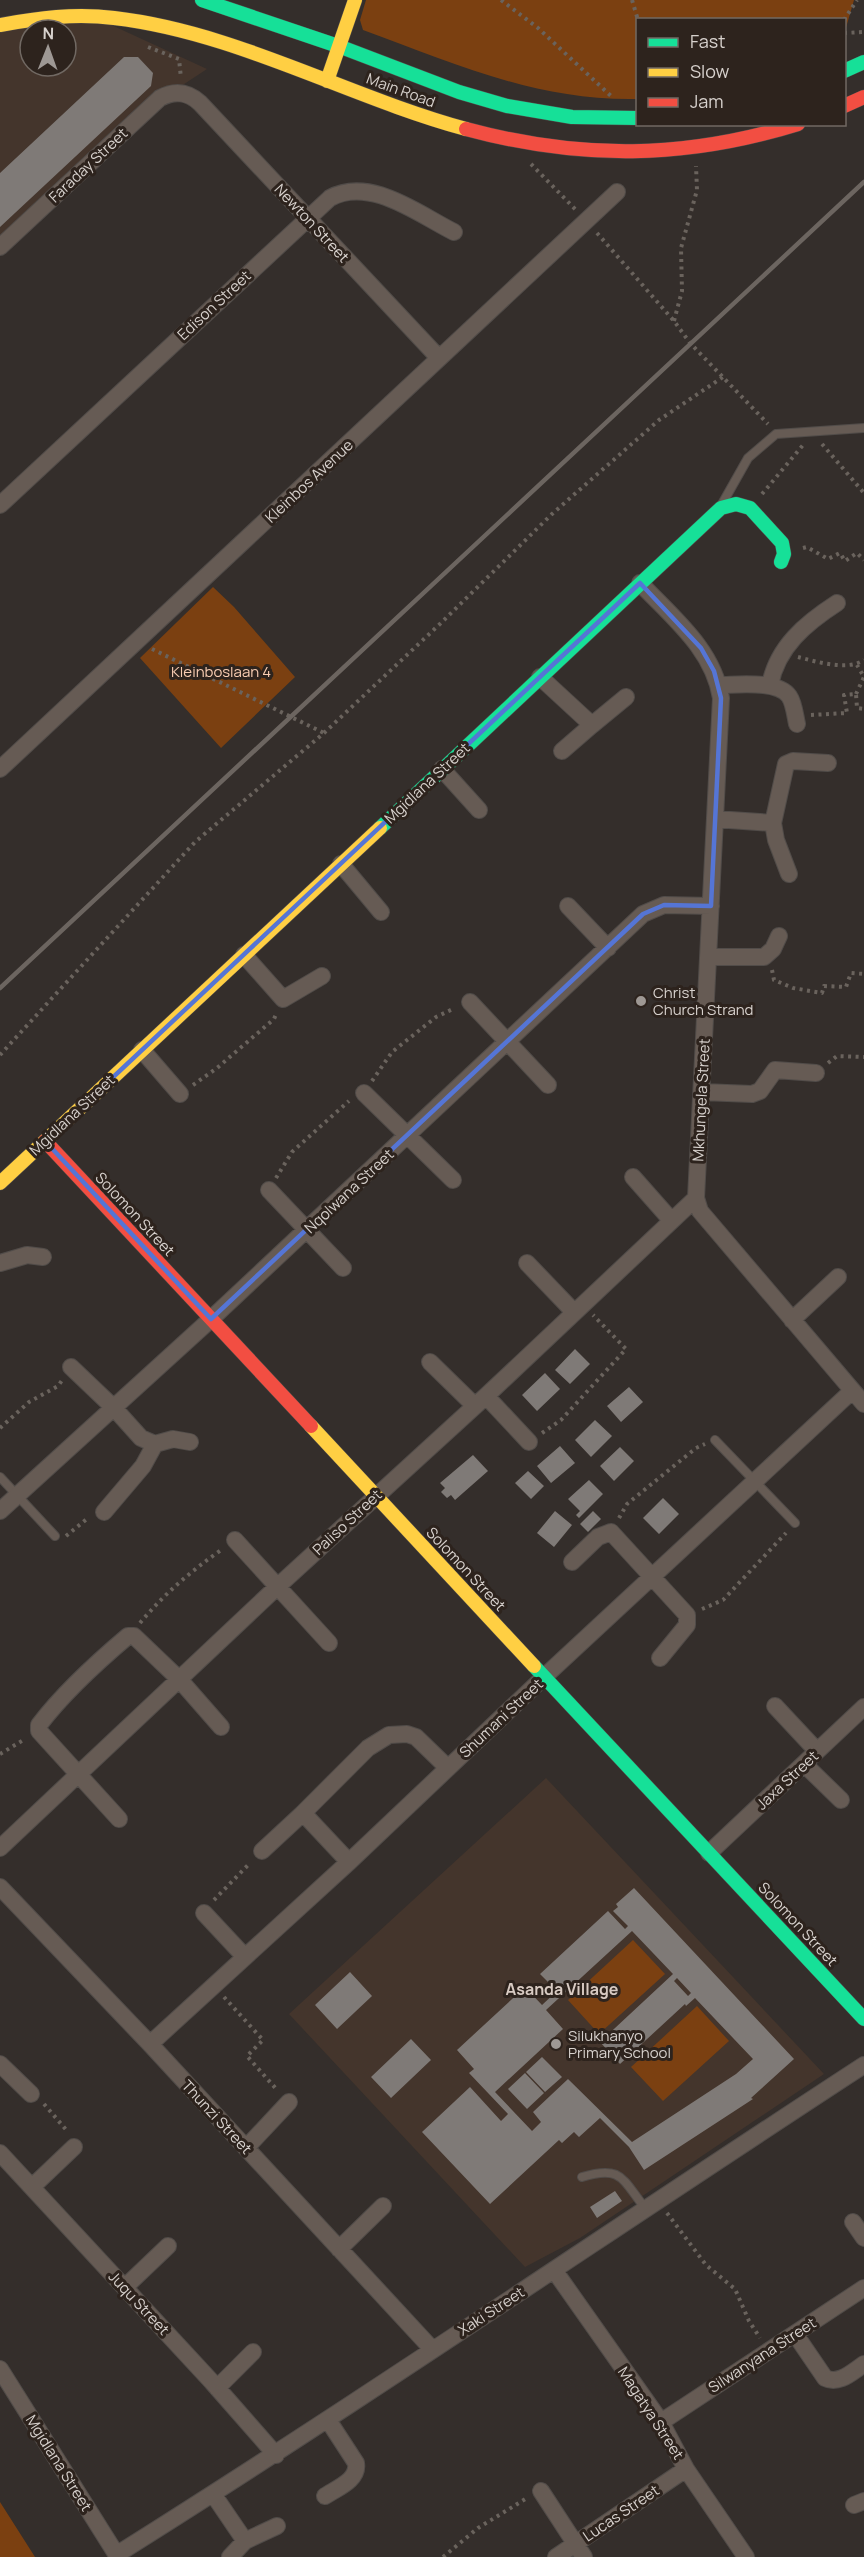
<svg xmlns="http://www.w3.org/2000/svg" width="864" height="2557" font-family="Manrope,sans-serif">
<rect width="100%" height="100%" fill="#342e2b"/>
<path fill="#44352c" fill-rule="evenodd" d="M94 17 207 69 160 100 0 247V28ZM30 30H66V66H30Z
M546 1778 824 2074 580 2238 525 2267 289 2014Z"/>
<path fill="#7b4011" d="M366 0H854L845 31 844 20H638L637 99C537 101 456 64 363 30L360 20Z
M213 587 234 607 295 677 221 748 140 658Z
M633 1940 665 1974 599 2034 568 2000Z
M697 2006 729 2041 663 2101 631 2067Z
M0 2502 35 2557H0Z"/>
<path fill="#7f7a77" fill-rule="evenodd" d="M124 57H138L153 73 151 86 0 227V173Z
M575 1349 590 1364 570 1384 555 1370Z
M545 1373 560 1389 537 1411 522 1395Z
M629 1387 643 1402 621 1422 607 1406Z
M595 1420 612 1436 591 1457 575 1440Z
M560 1446 575 1463 551 1483 537 1466Z
M620 1447 634 1461 614 1481 600 1466Z
M473 1455 488 1471 455 1500 451 1495 447 1498 441 1492 445 1488 440 1483Z
M528 1471 544 1486 531 1499 515 1483Z
M589 1480 603 1494 579 1518 576 1515 580 1511 568 1499Z
M663 1498 679 1514 659 1534 643 1518Z
M555 1511 572 1525 554 1547 537 1533Z
M593 1511 601 1519 588 1532 580 1524Z
M634 1888 794 2059 751 2098 753 2099 644 2170 629 2147 600 2118 579 2137 574 2132 562 2143 559 2140 490 2204 422 2132 470 2087 501 2121 508 2114 469 2073 474 2069 457 2050 525 1987 542 2005 557 1991 540 1974 608 1911 625 1929 628 1926 613 1911 618 1907 616 1904ZM632 1931 673 1974 600 2042 620 2064 685 2004 686 2006 695 1998 753 2059 736 2074 632 2142 568 2079 533 2112 541 2122 532 2131 495 2092 563 2029 546 2010ZM677 1978 691 1993 688 1996 674 1981Z
M350 1972 372 1996 337 2029 315 2005Z
M411 2039 431 2060 391 2098 371 2077Z
M542 2057 562 2077 545 2092 526 2072Z
M525 2073 544 2093 527 2109 508 2089Z
M615 2191 622 2201 597 2218 590 2207Z"/>
<g fill="none" stroke-linecap="round" stroke-linejoin="round">
<defs>
<path id="lane" d="M722 504 748 458 776 434 864 428
M715 1440 795 1523
M0 1477 55 1536
M582 2177C622 2165 622 2179 645 2208"/>
<path id="street" d="M0 247 160 98C175 90 188 92 200 103L439 358
M0 505 330 198C370 176 418 214 454 232
M640 583C673 618 713 649 721 698L696 1198 700 1211 864 1404
M540 677 592 725 562 751
M719 685C737 685 778 680 789 696 794 703 795 715 797 724
M770 685C777 647 806 623 837 603
M592 725 626 697
M0 769 617 192
M442 769 479 810
M715 819 773 823 786 764 793 761 828 763
M773 823 776 840 789 874
M341 864 381 912
M568 906 608 948
M244 955 283 999 322 976
M709 957H764L773 949 779 936
M470 1002 548 1085
M142 1050 180 1094
M702 1092 752 1094 760 1091 775 1070 816 1073
M364 1093 453 1180
M633 1177 671 1220
M269 1190 343 1268
M0 1263 27 1255 43 1257
M527 1263 574 1312
M792 1320 838 1277
M430 1362 475 1406
M71 1367 114 1408 141 1438 155 1444 173 1439 190 1442
M486 1396 529 1442
M0 1511 211 1319 643 914 664 905 711 906
M104 1512 143 1466 155 1444
M235 1540 329 1643
M572 1562 598 1537 611 1532 687 1615V1625L660 1658
M775 1706 817 1751
M804 1764 841 1800
M119 1819 39 1731V1725C64 1692 96 1663 128 1636H134L179 1679 221 1727
M0 1848 277 1587 486 1396 696 1198
M262 1851 303 1813
M709 1853 864 1707
M349 1862 303 1813 368 1748 389 1735 407 1734 416 1737 448 1768
M0 1887 150 2044 432 2349
M204 1913 245 1957
M150 2044 349 1862 544 1677 852 1391
M0 2064 31 2094
M246 2148 289 2102
M0 2153 212 2382 276 2455
M32 2187 74 2147
M853 2222 864 2238
M339 2249 383 2206
M554 2270 661 2422 686 2469 746 2557
M125 2287 168 2246
M795 2334 825 2378C839 2385 852 2372 864 2364
M0 2369 118 2557
M217 2388 253 2352
M661 2422 864 2288
M541 2491 584 2557
M213 2494 245 2541
M325 2496C337 2488 359 2480 356 2463L328 2420
M854 2505 864 2501
M116 2555C369 2396 614 2228 864 2065
M230 2557 245 2541 277 2526
M556 2557 686 2469"/>
<path id="fast" d="M202 0 341 47 459 92 507 106 572 117 638 118
M844 71 864 62
M380 828 721 508 736 504 750 508 782 543 784 554 781 562
M534 1666 864 2019"/>
<path id="slow" d="M0 25C38 18 75 13 114 18 236 32 348 97 466 129
M327 81 355 0
M0 1183 380 828
M311 1426 534 1666"/>
<path id="jam" d="M844 106 864 97
M466 129C581 160 685 159 798 124
M45 1141 311 1426"/>
</defs>
<use href="#lane" stroke="#514c49" stroke-width="10"/>
<use href="#street" stroke="#514c49" stroke-width="18"/>
<use href="#fast" stroke="#514c49" stroke-width="15"/>
<use href="#slow" stroke="#514c49" stroke-width="15"/>
<use href="#jam" stroke="#514c49" stroke-width="15"/>
<path stroke="#6a635d" stroke-width="4" stroke-dasharray="3 4.5" stroke-linecap="butt" d="M501 0 538 28 611 96
M632 0 638 20
M844 20 857 0
M844 33 864 32
M148 47 179 59 181 78
M531 164 576 210
M597 233 674 321 690 343 768 424
M674 321 682 291 681 248 697 190 696 166
M822 444 864 493
M762 494 803 445
M803 548 807 547 828 559 840 553 845 561 857 553 864 560
M152 649 324 733
M798 657C817 662 848 671 864 660
M856 694 864 677 857 665
M811 715 847 713 844 695 856 694 857 708 864 709
M772 970 774 980 793 988 822 993 824 986 846 987 851 973 864 974
M0 1055 195 842 324 733 442 622 552 514 659 420 723 377
M828 1063 837 1056 864 1057
M372 1081 392 1052 436 1017 455 1008
M193 1085 217 1068 274 1019 277 1012
M276 1178 292 1152 349 1101
M0 1428 29 1402 58 1386 63 1379
M542 1433 561 1420 626 1349 593 1315
M619 1518 627 1504 696 1448 705 1444
M66 1536 88 1518
M702 1609 723 1600 786 1533
M140 1623C164 1594 190 1572 221 1550
M0 1754 25 1739
M214 1900 250 1863
M224 1997 263 2040 247 2056 278 2091
M44 2104 68 2132
M667 2213 706 2265 735 2289 749 2321 760 2338
M443 2557 478 2528 527 2498"/>
<use href="#lane" stroke="#665b54" stroke-width="8"/>
<use href="#street" stroke="#665b54" stroke-width="16"/>
<use href="#fast" stroke="#16e098" stroke-width="14"/>
<use href="#slow" stroke="#ffcf43" stroke-width="14"/>
<use href="#jam" stroke="#f24e42" stroke-width="14"/>
<path stroke="#6c6560" stroke-width="4.5" d="M0 988 864 182"/>
</g>
<path fill="none" stroke="#5575d5" stroke-width="4.5" stroke-linejoin="round" d="M640 583 701 648 714 671 721 698 711 906 664 905 643 914 211 1319 45 1141Z"/>
<g fill="#9e9894" stroke="#2d231d" stroke-width="2">
<circle cx="641" cy="1001" r="6"/>
<circle cx="556" cy="2044" r="6"/>
</g>
<g text-anchor="middle" dominant-baseline="central" stroke-width="6" stroke-linejoin="round" paint-order="stroke">
<g font-size="15" fill="#d7d1cd" stroke="#2d231d">
<text transform="translate(401 90) rotate(20)">Main Road</text>
<text transform="translate(88 165) rotate(-43)">Faraday Street</text>
<text transform="translate(312 223) rotate(47)">Newton Street</text>
<text transform="translate(214 305) rotate(-43)">Edison Street</text>
<text transform="translate(309 481) rotate(-43)">Kleinbos Avenue</text>
<text transform="translate(427 783) rotate(-43)">Mgidlana Street</text>
<text transform="translate(701 1100) rotate(-87)">Mkhungela Street</text>
<text transform="translate(72 1115) rotate(-43)">Mgidlana Street</text>
<text transform="translate(349 1191) rotate(-43)">Nqolwana Street</text>
<text transform="translate(135 1214) rotate(47)">Solomon Street</text>
<text transform="translate(347 1522) rotate(-43)">Paliso Street</text>
<text transform="translate(466 1569) rotate(47)">Solomon Street</text>
<text transform="translate(501 1718) rotate(-43)">Shumani Street</text>
<text transform="translate(787 1780) rotate(-43)">Jaxa Street</text>
<text transform="translate(798 1924) rotate(47)">Solomon Street</text>
<text transform="translate(217 2117) rotate(47)">Thunzi Street</text>
<text transform="translate(139 2303) rotate(47)">Juqu Street</text>
<text transform="translate(491 2311) rotate(-33)">Xaki Street</text>
<text transform="translate(762 2355) rotate(-33)">Silwanyana Street</text>
<text transform="translate(651 2413) rotate(57)">Magatya Street</text>
<text transform="translate(59 2463) rotate(58)">Mgidlana Street</text>
<text transform="translate(621 2513) rotate(-34)">Lucas Street</text>
</g>
<g font-size="15" fill="#f9cdb2" stroke="#2d231d">
<text x="221" y="671">Kleinboslaan 4</text>
</g>
<g font-size="15" fill="#d7d1cd" stroke="#2d231d" text-anchor="start">
<text x="653" y="992">Christ<tspan x="653" dy="17">Church Strand</tspan></text>
<text x="568" y="2035">Silukhanyo<tspan x="568" dy="17">Primary School</tspan></text>
</g>
<g font-size="16" font-weight="bold" fill="#d8cbc3" stroke="#2d231d">
<text x="562" y="1989">Asanda Village</text>
</g>
</g>
<rect x="636" y="18" width="210" height="108" fill="#2d231d" stroke="#716963" stroke-width="1.5"/>
<rect x="648" y="38" width="30" height="9" fill="#16e098" stroke="#716963" stroke-width="1.5"/>
<text x="690" y="48" font-size="18" fill="#d7d1cd">Fast</text>
<rect x="648" y="68" width="30" height="9" fill="#ffcf43" stroke="#716963" stroke-width="1.5"/>
<text x="690" y="78" font-size="18" fill="#d7d1cd">Slow</text>
<rect x="648" y="98" width="30" height="9" fill="#f24e42" stroke="#716963" stroke-width="1.5"/>
<text x="690" y="108" font-size="18" fill="#d7d1cd">Jam</text>
<g transform="translate(48 48) rotate(1)"><circle r="28" fill="#2d231d" stroke="#716963" stroke-width="1.5"/>
<path d="M0-4.5L10 22L0 15L-10 22Z" fill="#9e9894"/>
<text y="-9" font-size="16" font-weight="bold" text-anchor="middle" fill="#d7d1cd">N</text>
</g>
</svg>
